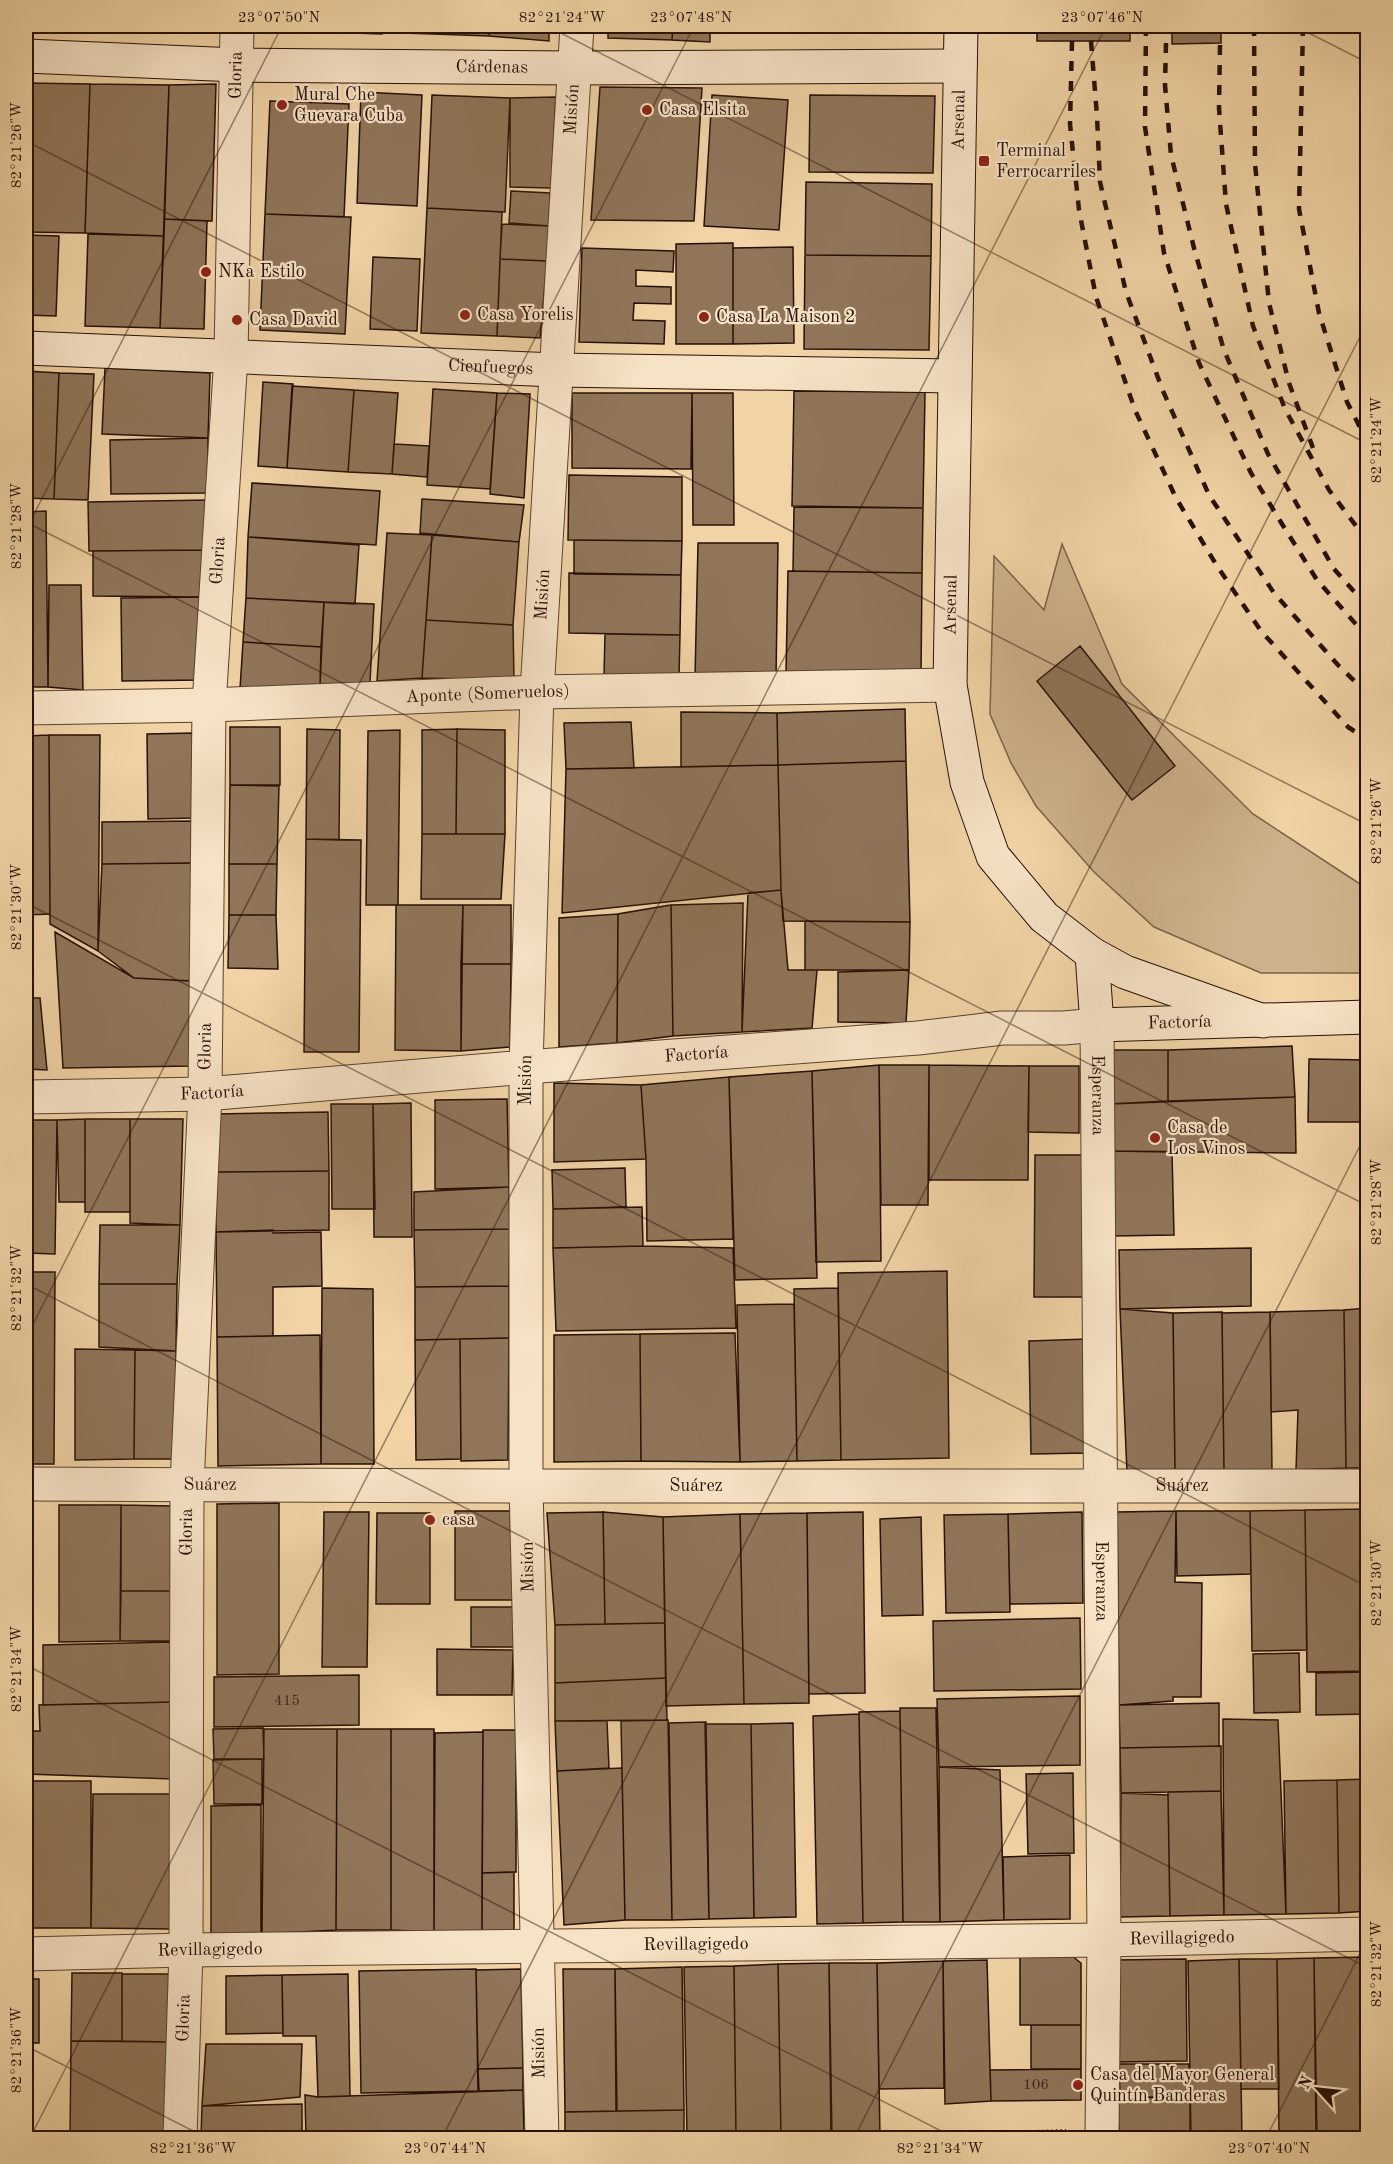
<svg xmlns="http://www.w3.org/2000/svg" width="1393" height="2164" font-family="'Old Standard TT',serif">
<rect width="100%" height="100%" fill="#f1d3a6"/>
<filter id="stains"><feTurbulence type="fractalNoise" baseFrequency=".00333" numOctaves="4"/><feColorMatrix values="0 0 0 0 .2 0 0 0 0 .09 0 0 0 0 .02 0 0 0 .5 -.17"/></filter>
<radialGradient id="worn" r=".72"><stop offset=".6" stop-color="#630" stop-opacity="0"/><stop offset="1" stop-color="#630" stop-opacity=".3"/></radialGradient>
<path fill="#cfb28b" stroke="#7b6148" stroke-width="1.5" d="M1062 544 1122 684 1253 814 1360 884 1367 887V973H1261L1154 927 1094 872 1036 806 1011 763 990 714 994 556 1044 610Z"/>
<path fill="#907559" stroke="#271005" stroke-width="1.5" d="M259 26H382V34L259 30Z
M404 26H490L489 36 404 33Z
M490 26H549V41L489 36Z
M608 26H673L672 40 608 38Z
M673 26H710V42L672 40Z
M745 26H783V30H745Z
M791 26H938L923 33 792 31Z
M1037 26H1130V41H1037Z
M1172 26H1221V43L1172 44Z
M1304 26H1368V29L1304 30Z
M26 83 90 84 85 233 26 232Z
M90 84 169 85 164 236 85 233Z
M216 84 212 221 164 219 169 85Z
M600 87 702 88 694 221 591 220Z
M361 92 422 95 417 206 357 203Z
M432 95 510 98 505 212 427 208Z
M712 95 788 100 779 230 704 226Z
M810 95 935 96 933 173 809 172Z
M556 97 551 188 510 187V98Z
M270 101 349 104 344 217 265 214Z
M806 182 932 184 931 256 805 255Z
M511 191 550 193 549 226 509 223Z
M427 208 502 212 497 336 421 333Z
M265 214 351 217 345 334 260 330Z
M164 219 207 221 204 329 160 328Z
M502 224 549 226 547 261 500 259Z
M88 234 164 236 160 328 85 326Z
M26 235 59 236 56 316 26 315Z
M733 243V344H676V244Z
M793 247 794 343 733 344V248Z
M582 248 674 251 673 272 636 270V286L671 287V304L634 303 633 320 665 321 664 344 579 342Z
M805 255 931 256 929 350 804 349Z
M373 257 420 259 417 331 370 329Z
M500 259 547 261 540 338 497 336Z
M105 368 210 373 208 438 102 434Z
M26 371 59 373 54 499 26 498Z
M59 373 94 374 88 500 54 499Z
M263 382 293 384 287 468 258 466Z
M292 386 354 390 348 472 287 468Z
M433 389 497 393 490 489 427 485Z
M354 390 398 393 392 474 348 472Z
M794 391 925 392 923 508 792 506Z
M497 393 530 394 524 498 490 494Z
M572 393H692L691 469 572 468Z
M692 393H733L734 525H693Z
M208 438V493L111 494 110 440Z
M394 444 429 446 427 477 392 474Z
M569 475 682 477V541L568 540Z
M252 483 380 491 376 545 248 537Z
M422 499 524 505 519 542 420 533Z
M209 500 205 550 89 551 88 502Z
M794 507 923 508 922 573 793 571Z
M46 511 48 687H26V512Z
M387 533 432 535 422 678 377 681Z
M432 535 519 542 513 625 426 620Z
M248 537 359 545 355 604 246 598Z
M574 540 682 541 681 575 574 574Z
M698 543H778L776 679 695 678Z
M205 550 202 597 93 596V551Z
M788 571 922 573 921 675 786 674Z
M569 573 681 575 680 635 569 633Z
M49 585H81L83 690 48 687Z
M202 597V680L122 681 121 598Z
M246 598 324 602 321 647 243 642Z
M324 602 374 604 370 682 320 686Z
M426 620 513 625 514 680 422 678Z
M605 634 680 635 679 677 604 676Z
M243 642 321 647 320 686 240 689Z
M1080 646 1175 766 1132 800 1037 681Z
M905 709 906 761 778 765 777 713Z
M681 712 777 713 778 765 681 767Z
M631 722 634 768 566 769 564 723Z
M230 727H280V785H230Z
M307 729 340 730 339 840 306 839Z
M457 729 505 730V834H456Z
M457 729 456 834H422V730Z
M400 730 398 905H366L368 731Z
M194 733 195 818 148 819 147 734Z
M49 735H100L98 951 50 924Z
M49 735 50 914 26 915V736Z
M906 761 910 922 783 921 781 890 778 765Z
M778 765 781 890 562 913 566 769Z
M230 785 279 786 277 864H229Z
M193 821 194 863 102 864V822Z
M422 834H505L501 899H421Z
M306 839 361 840 359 1052H304Z
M194 863 190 981 134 978 98 951 102 864Z
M229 864H277L276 915H229Z
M781 890 788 970H817L812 1028 742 1032 748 893Z
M743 903 742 1032 673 1036 671 905Z
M396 905H463L461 1051 395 1050Z
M463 905H511V964H461Z
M671 905 673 1036 617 1043 618 914Z
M618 914 617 1043 559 1047V918Z
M229 915H276L278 969 228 968Z
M805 921 910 922 909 970H805Z
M55 932 134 978 190 981 191 1066 63 1068Z
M461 964H511L510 1047 461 1051Z
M909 970 906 1023 838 1022V972Z
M26 998H40L47 1070 26 1069Z
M1292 1046 1295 1097 1168 1101V1050Z
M1111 1050H1168V1101L1110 1104Z
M1309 1059 1368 1060V1122H1308Z
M879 1065H929L928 1205H881Z
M879 1065 881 1261 816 1262 812 1071Z
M929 1065 1029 1066 1028 1180H929Z
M1029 1066H1079V1133L1028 1132Z
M812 1071 817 1278 735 1280 729 1077Z
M729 1077 733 1239 647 1241 646 1159 641 1085Z
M554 1083 641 1085 646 1159 554 1162Z
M1295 1097 1296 1153 1111 1151 1110 1104Z
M507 1099 509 1187 435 1189V1100Z
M411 1103 412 1237H374L373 1104Z
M331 1104H373L375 1209H332Z
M328 1112 329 1171 215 1172V1114Z
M85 1119V1202H59L57 1120Z
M85 1119H130V1212H85Z
M130 1119H183L180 1225 130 1223Z
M26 1120H57L55 1254 26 1253Z
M1111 1151 1172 1152 1174 1235 1112 1236Z
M1035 1155H1087L1086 1297H1034Z
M625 1168 626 1207 553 1209 552 1170Z
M329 1171V1230L216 1232 215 1172Z
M509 1187 510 1229 414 1230V1192Z
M642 1207 643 1246 553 1248V1209Z
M100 1225H180L177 1284H99Z
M510 1229 509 1286 415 1287 414 1230Z
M273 1230V1233L321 1232 322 1286 273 1287V1336L217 1337 216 1232Z
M643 1246 733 1248 736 1328 556 1331 553 1248Z
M1251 1248V1306L1120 1309 1119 1250Z
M947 1271 949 1458 841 1460 838 1273Z
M26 1272H55L54 1464H26Z
M99 1284H177L176 1351 99 1347Z
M509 1286V1338L415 1340V1287Z
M322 1288 373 1289 374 1464H321Z
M838 1288 841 1460 797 1461 794 1289Z
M794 1304 797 1461 740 1462 737 1305Z
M1368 1308V1468H1346L1344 1310Z
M1120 1309 1173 1313 1175 1473H1127Z
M1344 1310 1346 1468 1296 1470 1298 1410 1271 1412 1270 1312Z
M1222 1312 1224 1472 1175 1473 1173 1313Z
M1270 1312 1272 1471 1224 1472 1222 1313Z
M735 1333 740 1462 641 1461 640 1334Z
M640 1334 641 1461 554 1462V1335Z
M320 1335 321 1464 218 1466 217 1337Z
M509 1338 508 1460 461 1461 460 1339Z
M460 1339 461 1459 416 1460 415 1340Z
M1087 1339 1089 1453 1031 1454 1029 1341Z
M75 1349 135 1350 134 1459 75 1460Z
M135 1350 176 1351V1459H134Z
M279 1503V1674L217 1675V1504Z
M59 1505H121L120 1641 59 1642Z
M121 1505 172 1506V1591H121Z
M26 1506H33V1618H26Z
M1368 1509V1671L1307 1672 1305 1510Z
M1305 1510 1307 1650 1252 1651 1250 1511Z
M455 1511H516L515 1600H455Z
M1176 1511 1175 1582 1202 1583 1201 1697H1173V1701L1119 1705 1117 1512Z
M1176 1511H1250L1251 1574 1177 1576Z
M324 1512H369L367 1667H322Z
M603 1512 663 1517 665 1623 605 1624Z
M603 1512 605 1624 555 1625 547 1513Z
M863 1512 865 1693 809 1694 807 1513Z
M1082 1512 1083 1603 1010 1604 1008 1514Z
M377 1513H430V1604H376Z
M807 1513 809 1703 744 1704 740 1514Z
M740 1514 744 1704 666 1706 663 1517Z
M1008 1514 1010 1612 946 1613 944 1515Z
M921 1517 923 1615 882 1616 880 1519Z
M121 1591H172V1641H120Z
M471 1607H515V1647H471Z
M1080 1618 1081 1689 934 1691 933 1621Z
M665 1623 666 1678 555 1683V1625Z
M172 1642 173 1702 43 1705V1645Z
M437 1649 513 1650 512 1695H437Z
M1299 1653 1300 1712 1254 1713 1253 1654Z
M1368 1672V1714L1316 1715V1673Z
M359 1675V1725L214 1727V1677Z
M666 1678 667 1720 555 1721V1683Z
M1080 1696V1765L939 1767 937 1699Z
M173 1702V1779L26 1774V1731H40L39 1705Z
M1219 1703V1746L1120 1748 1119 1705Z
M900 1708H936L940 1922H903Z
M900 1711 903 1922 863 1923 859 1712Z
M859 1714 863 1923 817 1924 813 1716Z
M1223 1719 1278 1720 1286 1914 1224 1915Z
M668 1720 672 1920H625L621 1721Z
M555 1721H607L609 1768 557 1771Z
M706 1722 709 1919 672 1920 669 1723Z
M793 1723 796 1917 754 1918 751 1724Z
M705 1724H751L754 1918 709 1919Z
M263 1728 264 1759H214L213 1729Z
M264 1729H337L336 1930 262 1934Z
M337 1729H391V1930H336Z
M391 1729H434V1932L391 1930Z
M483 1730H516V1872L482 1873Z
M483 1732 482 1932H434L435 1733Z
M1221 1746V1791L1121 1793 1120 1748Z
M262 1759V1804H214L213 1760Z
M939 1767 1000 1770 1004 1920 940 1922Z
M622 1768 625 1920 564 1925 557 1771Z
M1073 1773 1074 1853 1028 1854 1026 1774Z
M1368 1779V1911L1339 1913 1337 1780Z
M1337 1780 1339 1913 1286 1914 1284 1781Z
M26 1781H91V1928H26Z
M1221 1791 1224 1915 1170 1916 1168 1792Z
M1121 1793 1168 1795 1170 1916 1120 1917Z
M93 1794H171V1929L91 1928Z
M261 1805V1935H211V1806Z
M1070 1855V1919L1004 1920 1003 1857Z
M514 1872V1932H482V1873Z
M1072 1956 1081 1963V2025H1020V1957Z
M1368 1957V2138H1317L1314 1958Z
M1314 1958 1316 2138H1279L1277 1959Z
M1186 1959 1187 2061 1118 2062 1116 1960Z
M1239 1959H1277L1279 2089H1241Z
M1239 1959 1242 2138H1191L1188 1961Z
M987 1960 991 2101 945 2104 943 1961Z
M943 1961 944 2088 879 2089 877 1963Z
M829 1963 832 2138H781L778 1964Z
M829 1963H877L880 2138H831Z
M778 1964 781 2138H736L734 1966Z
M734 1966 736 2138H687L684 1967Z
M682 1967 684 2110 617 2111 615 1969Z
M476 1969 478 2091 361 2093 359 1971Z
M521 1969 523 2068 478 2069 476 1970Z
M563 1969H615L616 2111 565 2112Z
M72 1973H122V2041H71Z
M122 1974H169L168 2042 122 2041Z
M348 1974 350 2096 318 2097 316 2036H283L282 1975Z
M282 1975 283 2033 226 2034V1976Z
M26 1979H39V2043H26Z
M1031 2025H1081V2069H1031Z
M71 2041 168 2042 167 2138H70Z
M206 2044H302L300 2097 202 2106Z
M1119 2064H1189L1190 2097H1120Z
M523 2068V2090L479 2091 478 2069Z
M1081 2069V2100L991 2101 990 2070Z
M523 2090 524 2138H306L305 2095 318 2097Z
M1190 2097V2138H1119L1118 2098Z
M302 2104V2138H201L202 2106Z
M684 2110V2138H565V2112Z"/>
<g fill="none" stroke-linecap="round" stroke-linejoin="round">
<defs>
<g id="street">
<path id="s1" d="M26 708 209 705 537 692 950 685"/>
<path id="s2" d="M26 1097 205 1094 526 1067 918 1038 1002 1028H1064L1097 1025 1104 1940 1102 2138"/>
<path id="s3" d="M26 1484 526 1486H1368"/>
<path id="s4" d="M26 1954 186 1950 1104 1940 1368 1934"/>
<path id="s5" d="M180 2138 186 1950 187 1485 205 1094 209 705 231 356 237 26"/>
<path id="s6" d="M542 2138 526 1486V1067L537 692 577 26"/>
</g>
<g id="secondary">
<path d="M961 26 950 685 967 782 993 856 1044 917 1092 954 1125 972 1263 1021"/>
<path id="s7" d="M26 56 237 65 574 68 960 66"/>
<path id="s8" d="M26 348 556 370 955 376"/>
<path id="s9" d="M1092 954 1097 1025 1368 1017"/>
</g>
</defs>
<use href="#street" stroke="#5a412d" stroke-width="35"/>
<use href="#secondary" stroke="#271005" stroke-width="35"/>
<path stroke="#271005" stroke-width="4" stroke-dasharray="1.5 3" stroke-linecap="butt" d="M903 2136 1066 2131"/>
<use href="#street" stroke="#f6e2c5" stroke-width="33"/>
<use href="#secondary" stroke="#f6e2c5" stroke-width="33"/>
<path stroke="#271005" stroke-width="4.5" stroke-dasharray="10 10" stroke-linecap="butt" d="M1146 26 1145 127 1164 253 1199 363 1251 473 1282 524 1317 580 1368 638
M1254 26 1255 164 1269 303 1289 383 1313 448
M1303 26 1299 209 1319 313 1347 402 1368 443
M1072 41 1070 124 1079 210 1096 297 1135 410 1176 498 1217 566 1261 631 1348 727 1368 740
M1091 41 1097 116 1100 182 1126 292 1163 391 1209 495 1274 593 1338 665 1368 694
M1166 43 1165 85 1171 155 1195 252 1224 350 1268 454 1334 569 1368 607
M1220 45 1219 108 1226 204 1253 326 1285 409 1329 490 1368 542"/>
</g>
<path fill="none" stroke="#271005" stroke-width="1.5" stroke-opacity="0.45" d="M547 26 1368 444M1295 26 1368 63M26 141 1368 825M26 522 1368 1206M26 530 282 26M26 903 1368 1587M26 1284 1368 1968M26 1338 694 26M26 1665 955 2138M26 2046 207 2138M30 2138 1106 26M442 2138 1368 321M854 2138 1368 1130M1266 2138 1368 1938"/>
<g fill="#8f2418" stroke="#f6e2c5" stroke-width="2">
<circle cx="282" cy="105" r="6"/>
<circle cx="647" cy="110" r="6"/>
<rect x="978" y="155" width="12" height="12" rx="3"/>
<circle cx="206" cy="272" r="6"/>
<circle cx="465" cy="315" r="6"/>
<circle cx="704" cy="317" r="6"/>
<circle cx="237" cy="320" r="6"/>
<circle cx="1155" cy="1138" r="6"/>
<circle cx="430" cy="1520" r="6"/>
<circle cx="1078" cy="2085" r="6"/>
</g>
<g text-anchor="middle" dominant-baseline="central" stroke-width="4.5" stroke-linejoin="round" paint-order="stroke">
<g font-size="15" fill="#41291a">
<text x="287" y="1701">415</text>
<text x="1036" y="2085">106</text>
</g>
<g font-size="18" fill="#271005" stroke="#f6e2c5">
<text stroke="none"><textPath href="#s7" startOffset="466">Cárdenas</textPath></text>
<text stroke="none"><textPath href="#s5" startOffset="2064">Gloria</textPath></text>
<text stroke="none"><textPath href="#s6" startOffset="2030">Misión</textPath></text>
<text transform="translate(959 120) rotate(-89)">Arsenal</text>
<text stroke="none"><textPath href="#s8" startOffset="465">Cienfuegos</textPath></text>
<text stroke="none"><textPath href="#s5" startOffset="1578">Gloria</textPath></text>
<text stroke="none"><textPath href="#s6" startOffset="1544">Misión</textPath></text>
<text transform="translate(951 605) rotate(-89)">Arsenal</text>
<text stroke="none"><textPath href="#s1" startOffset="462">Aponte (Someruelos)</textPath></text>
<text stroke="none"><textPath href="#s9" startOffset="154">Factoría</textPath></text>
<text stroke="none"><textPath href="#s5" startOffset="1092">Gloria</textPath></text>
<text stroke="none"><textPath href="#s2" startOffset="672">Factoría</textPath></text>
<text stroke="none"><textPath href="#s6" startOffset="1058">Misión</textPath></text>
<text stroke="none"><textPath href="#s2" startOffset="186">Factoría</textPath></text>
<text stroke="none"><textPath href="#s2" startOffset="1144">Esperanza</textPath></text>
<text stroke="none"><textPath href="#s3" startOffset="184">Suárez</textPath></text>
<text stroke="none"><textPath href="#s3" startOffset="670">Suárez</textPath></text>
<text stroke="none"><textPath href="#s3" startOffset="1156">Suárez</textPath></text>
<text stroke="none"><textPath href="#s5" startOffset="606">Gloria</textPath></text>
<text transform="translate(528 1567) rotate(-91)">Misión</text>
<text stroke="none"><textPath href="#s2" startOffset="1630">Esperanza</textPath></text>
<text stroke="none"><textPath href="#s4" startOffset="1156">Revillagigedo</textPath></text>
<text stroke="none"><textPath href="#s4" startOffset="670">Revillagigedo</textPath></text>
<text stroke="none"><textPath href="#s4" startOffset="184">Revillagigedo</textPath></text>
<text stroke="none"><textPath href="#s5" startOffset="120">Gloria</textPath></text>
<text transform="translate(539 2053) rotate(-91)">Misión</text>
</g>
<g font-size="18" fill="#271005" stroke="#f6e2c5" text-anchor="start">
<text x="294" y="95">Mural Che<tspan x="294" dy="21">Guevara Cuba</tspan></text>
<text x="659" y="110">Casa Elsita</text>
<text x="996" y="151">Terminal<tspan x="996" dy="21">Ferrocarriles</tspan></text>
<text x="218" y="272">NKa Estilo</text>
<text x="477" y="315">Casa Yorelis</text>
<text x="716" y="317">Casa La Maison 2</text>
<text x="249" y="320">Casa David</text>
<text x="1167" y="1128">Casa de<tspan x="1167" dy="21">Los Vinos</tspan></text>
<text x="442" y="1520">casa</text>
<text x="1090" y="2075">Casa del Mayor General<tspan x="1090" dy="21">Quintín Banderas</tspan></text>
</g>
</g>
<rect width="1393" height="2164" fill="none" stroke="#f1d3a6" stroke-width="66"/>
<g transform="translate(1318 2089) rotate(297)" stroke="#f6e2c5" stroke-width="4.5" paint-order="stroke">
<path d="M0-4.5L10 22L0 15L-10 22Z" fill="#271005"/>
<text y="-9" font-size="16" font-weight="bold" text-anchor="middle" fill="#271005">N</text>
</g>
<rect x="33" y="33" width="1327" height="2098" fill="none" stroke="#271005" stroke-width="2"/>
<g font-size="15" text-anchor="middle" fill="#271005">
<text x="279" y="22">23°07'50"N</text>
<text x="562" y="22">82°21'24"W</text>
<text x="691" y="22">23°07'48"N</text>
<text x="1102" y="22">23°07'46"N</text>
<text transform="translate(16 145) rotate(-90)" y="5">82°21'26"W</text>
<text transform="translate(1376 440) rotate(-90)" y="5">82°21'24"W</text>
<text transform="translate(16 526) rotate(-90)" y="5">82°21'28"W</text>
<text transform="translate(1376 821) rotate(-90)" y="5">82°21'26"W</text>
<text transform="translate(16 907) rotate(-90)" y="5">82°21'30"W</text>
<text transform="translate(1376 1202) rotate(-90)" y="5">82°21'28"W</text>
<text transform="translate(16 1288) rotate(-90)" y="5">82°21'32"W</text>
<text transform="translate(1376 1583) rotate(-90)" y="5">82°21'30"W</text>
<text transform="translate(16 1669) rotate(-90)" y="5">82°21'34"W</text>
<text transform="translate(1376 1964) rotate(-90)" y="5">82°21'32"W</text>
<text transform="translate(16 2050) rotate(-90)" y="5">82°21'36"W</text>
<text x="193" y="2153">82°21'36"W</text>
<text x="445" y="2153">23°07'44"N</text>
<text x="940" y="2153">82°21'34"W</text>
<text x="1269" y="2153">23°07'40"N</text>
</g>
<rect width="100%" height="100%" filter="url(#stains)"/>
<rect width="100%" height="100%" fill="url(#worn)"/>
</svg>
